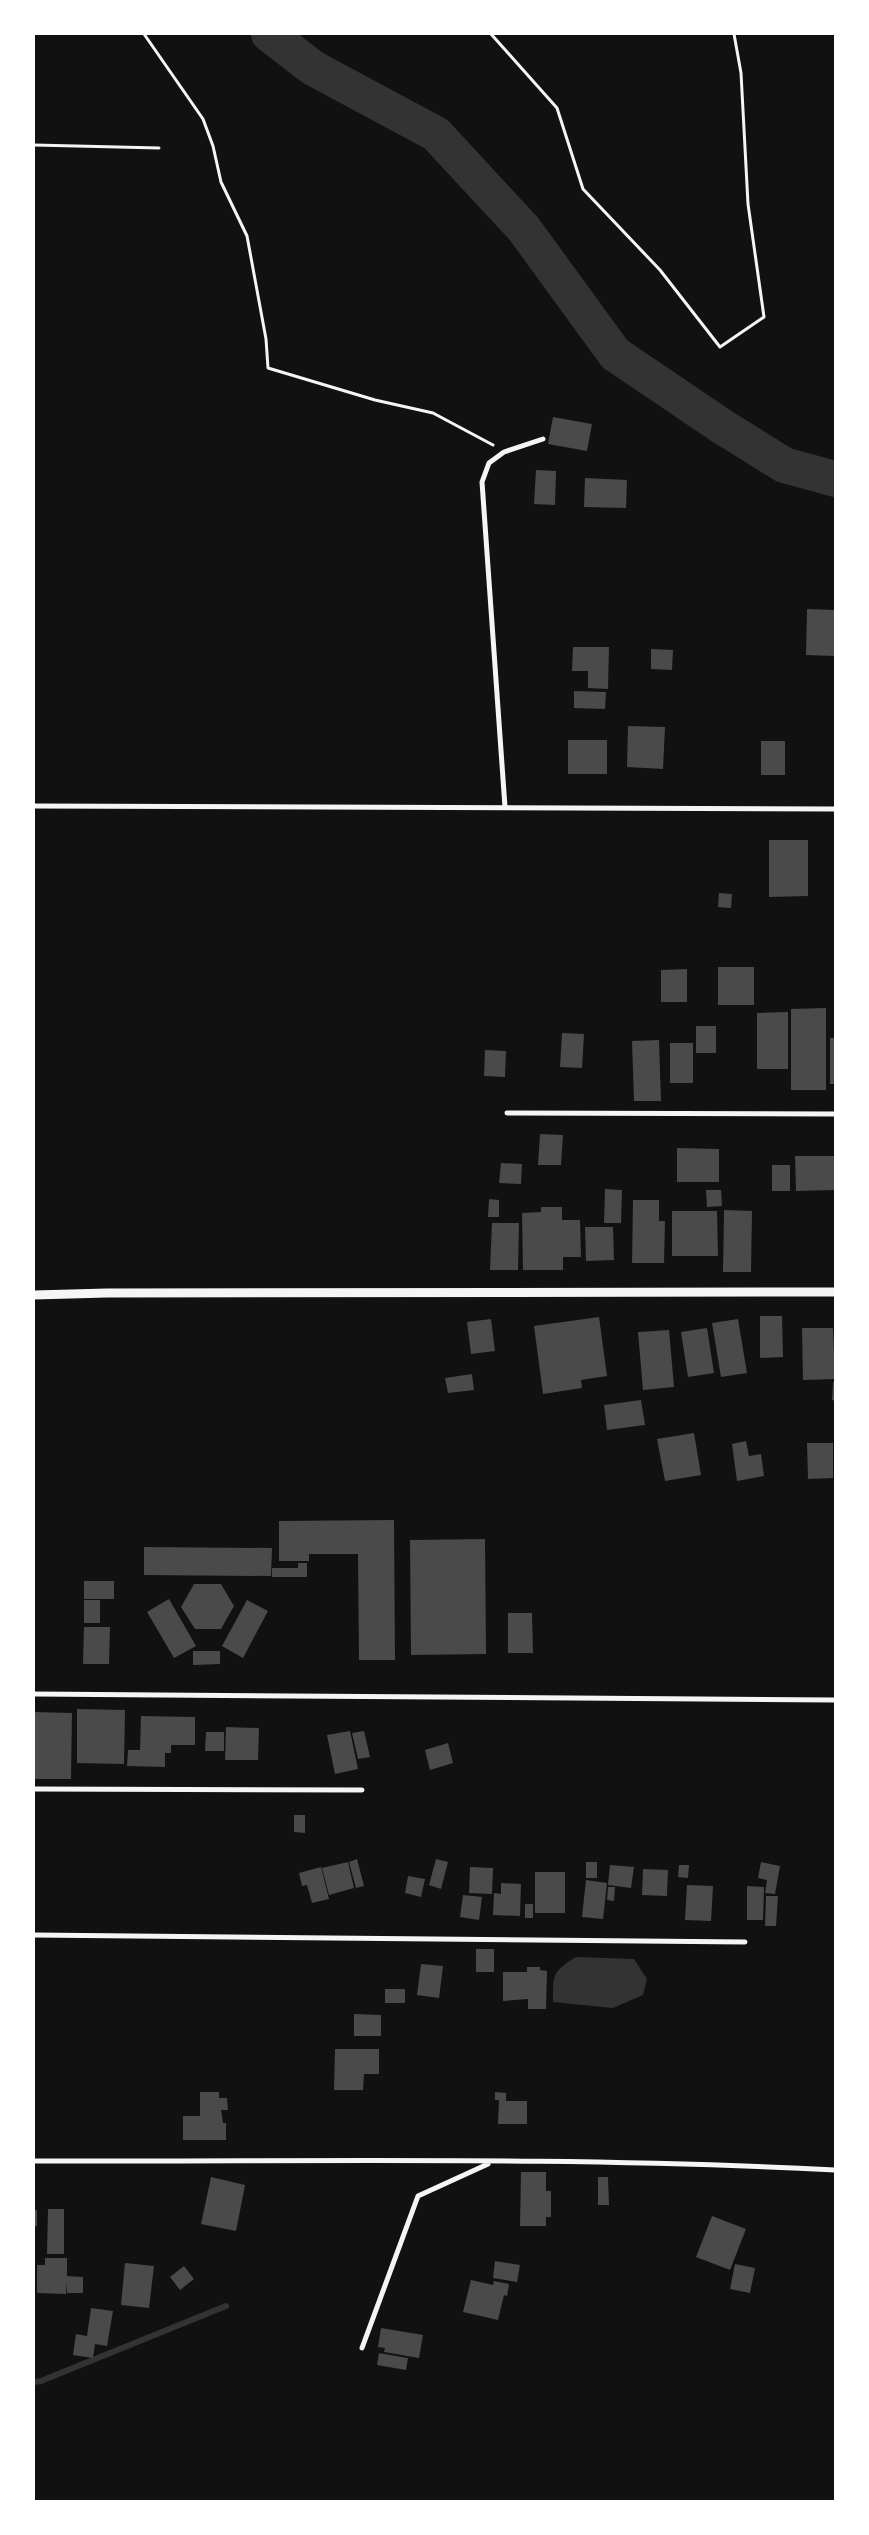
<svg xmlns="http://www.w3.org/2000/svg" width="869" height="2535" font-family="'Exo 2',sans-serif">
<rect width="100%" height="100%" fill="#111"/>
<path fill="#333" d="M576 1957 634 1959 647 1979 643 1995 613 2008 553 2002C553 1974 552 1972 576 1957Z"/>
<g fill="none" stroke-linecap="round" stroke-linejoin="round">
<path stroke="#333" stroke-width="6" d="M34 2382 41 2381 226 2306"/>
<path stroke="#333" stroke-width="36" d="M269 34 313 68 436 134 524 229 615 354 723 427 784 465 835 479"/>
</g>
<path fill="#4a4a4a" d="M553 417 592 424 587 451 548 444Z
M536 470 556 471 555 505 534 504Z
M585 478 627 480 626 508 584 507Z
M807 609 835 610V656L806 655Z
M573 647H609L608 689 588 688V671H572Z
M651 649 673 650 672 670 651 669Z
M574 691 606 692 605 709 574 708Z
M628 726 665 727 663 769 627 767Z
M568 740H607V774H568Z
M761 741H785V775H761Z
M769 840H808V896L769 897Z
M719 893 732 894 731 908 718 907Z
M718 967H754V1005H718Z
M687 969V1002H661V970Z
M826 1008V1090H791V1009Z
M788 1012V1069H757V1013Z
M696 1026H716V1053H696Z
M562 1033 584 1034 582 1068 560 1067Z
M830 1038H835V1084H830Z
M659 1040 661 1101H634L632 1041Z
M670 1043H693V1083H670Z
M485 1050 506 1051 505 1077 484 1076Z
M540 1134 563 1135 561 1165H538Z
M677 1148 719 1149V1182H677Z
M795 1156H834V1190L796 1191Z
M501 1163 522 1164 521 1184 499 1183Z
M772 1165H790V1191H772Z
M605 1189 622 1190 621 1223H604Z
M706 1190H721L722 1206 707 1207Z
M489 1199 499 1200V1217H488Z
M633 1200H659V1221H665L664 1263H632Z
M541 1207H562V1220H580L581 1257H563V1270H523L522 1213 541 1212Z
M724 1210 752 1211 751 1272H723Z
M672 1211H717L718 1256H672Z
M492 1223H519L518 1270H490Z
M585 1227H613L614 1260 586 1261Z
M760 1316H782L783 1357 760 1358Z
M599 1317 607 1376 581 1380 582 1388 543 1394 534 1326Z
M491 1319 495 1351 471 1354 467 1322Z
M738 1319 747 1373 721 1377 712 1323Z
M707 1328 714 1373 688 1377 681 1332Z
M802 1328H833L835 1379 803 1380Z
M669 1330 674 1387 643 1390 638 1332Z
M472 1374 474 1390 448 1393 445 1378Z
M833 1382H835V1401L832 1400Z
M641 1400 645 1425 607 1430 604 1405Z
M694 1433 701 1475 665 1481 657 1439Z
M746 1441 749 1456 761 1454 764 1476 737 1481 732 1444Z
M807 1443H833V1478L808 1479Z
M394 1520 395 1660H359L358 1554H309V1561H279V1521Z
M485 1539 486 1654 411 1655 410 1540Z
M144 1547 272 1548 271 1576 144 1575Z
M298 1563H307V1577H272V1568H298Z
M84 1581H114V1599H84Z
M194 1584H221L234 1606 221 1629H195L181 1607Z
M169 1599 196 1646 174 1658 147 1612Z
M84 1600H100V1623H84Z
M247 1600 268 1611 243 1658 222 1646Z
M508 1613H532L533 1653H508Z
M84 1627H110L109 1664H83Z
M193 1651H220V1664L193 1665Z
M77 1709 125 1710 124 1764 77 1763Z
M34 1712 72 1713 71 1779H34Z
M141 1716 195 1717V1745H171V1753H165V1767L127 1766 128 1750H140Z
M226 1727 259 1728 258 1760H225Z
M350 1731 358 1769 335 1774 327 1735Z
M364 1731 370 1757 358 1759 352 1733Z
M206 1732H224V1751H205Z
M448 1743 453 1763 430 1770 425 1750Z
M294 1815H305V1833L294 1832Z
M357 1859 364 1886 356 1888 349 1862Z
M436 1859 448 1862 441 1889 429 1885Z
M348 1862 354 1888 329 1895 322 1868Z
M586 1862H597V1878H586Z
M761 1862 780 1866 775 1894 765 1893 767 1880 758 1878Z
M610 1865 634 1867 631 1888 608 1885Z
M679 1865H689L688 1878 678 1877Z
M321 1867 329 1899 312 1903 307 1885 302 1886 299 1873Z
M470 1867 493 1868 492 1894 469 1893Z
M643 1869 668 1870 667 1896 642 1895Z
M535 1872H565V1913H535Z
M408 1876 425 1879 421 1897 405 1893Z
M586 1880 607 1883 603 1919 582 1917Z
M501 1883 521 1884 520 1916 493 1915 494 1893 501 1894Z
M687 1885 713 1886 711 1921 685 1920Z
M747 1886 764 1887 763 1920H747Z
M608 1887H615L614 1901 607 1900Z
M463 1895 482 1897 479 1920 460 1917Z
M766 1896H778L776 1926H765Z
M525 1904H533V1918H525Z
M476 1949H494V1972H476Z
M421 1964 443 1966 439 1998 417 1995Z
M527 1967H540V1970L547 1971 546 2009H528V1999L503 2001V1972H527Z
M385 1989H405V2003H385Z
M354 2014 381 2015V2036H354Z
M335 2049H379V2074H364L363 2090H334Z
M200 2092H219V2098H227L228 2110H221L223 2123H226V2140H183V2116H200Z
M495 2092 506 2093V2101H527V2124H498L499 2100H495Z
M521 2172H546V2191H551V2217H546V2226H520Z
M211 2177 245 2185 236 2231 201 2224Z
M598 2177H608L609 2205H598Z
M48 2209H64V2254H47Z
M34 2210H37V2226H34Z
M712 2216 746 2229 730 2270 696 2257Z
M45 2258H67V2276L83 2277V2293H67V2281L66 2294 37 2293V2265H45Z
M495 2261 520 2265 517 2282 493 2278Z
M125 2263 154 2266 149 2308 121 2305Z
M735 2264 755 2268 750 2293 730 2289Z
M184 2266 194 2279 180 2290 170 2277Z
M471 2280 493 2285 494 2281 509 2284 507 2296 504 2295 498 2320 463 2312Z
M91 2308 113 2311 107 2346 95 2344 93 2358 73 2355 76 2334 87 2336Z
M381 2328 423 2335 419 2358 384 2352 385 2348 378 2347Z
M379 2353 408 2358 406 2370 377 2365Z"/>
<g fill="none" stroke-linecap="round" stroke-linejoin="round">
<path stroke="#f5f5f5" stroke-width="3" d="M144 34 203 119 213 146 221 182 247 236 266 339 268 368 375 400 433 413 493 445
M491 34 557 108 583 189 660 270 720 347 764 317 748 204 741 73 734 34
M34 145 159 148"/>
<path stroke="#f5f5f5" stroke-width="5" d="M34 806 835 809
M505 807 482 482 489 463 504 452 543 439
M507 1113 835 1114
M34 1694 835 1700
M34 1789 362 1790
M34 1935 745 1942
M34 2161C301 2162 569 2156 835 2170
M362 2348 418 2196 488 2164"/>
<path stroke="#f5f5f5" stroke-width="9" d="M34 1295 107 1293 835 1292"/>
</g>
<rect width="869" height="2535" fill="none" stroke="#ffffff" stroke-width="70"/>
</svg>
